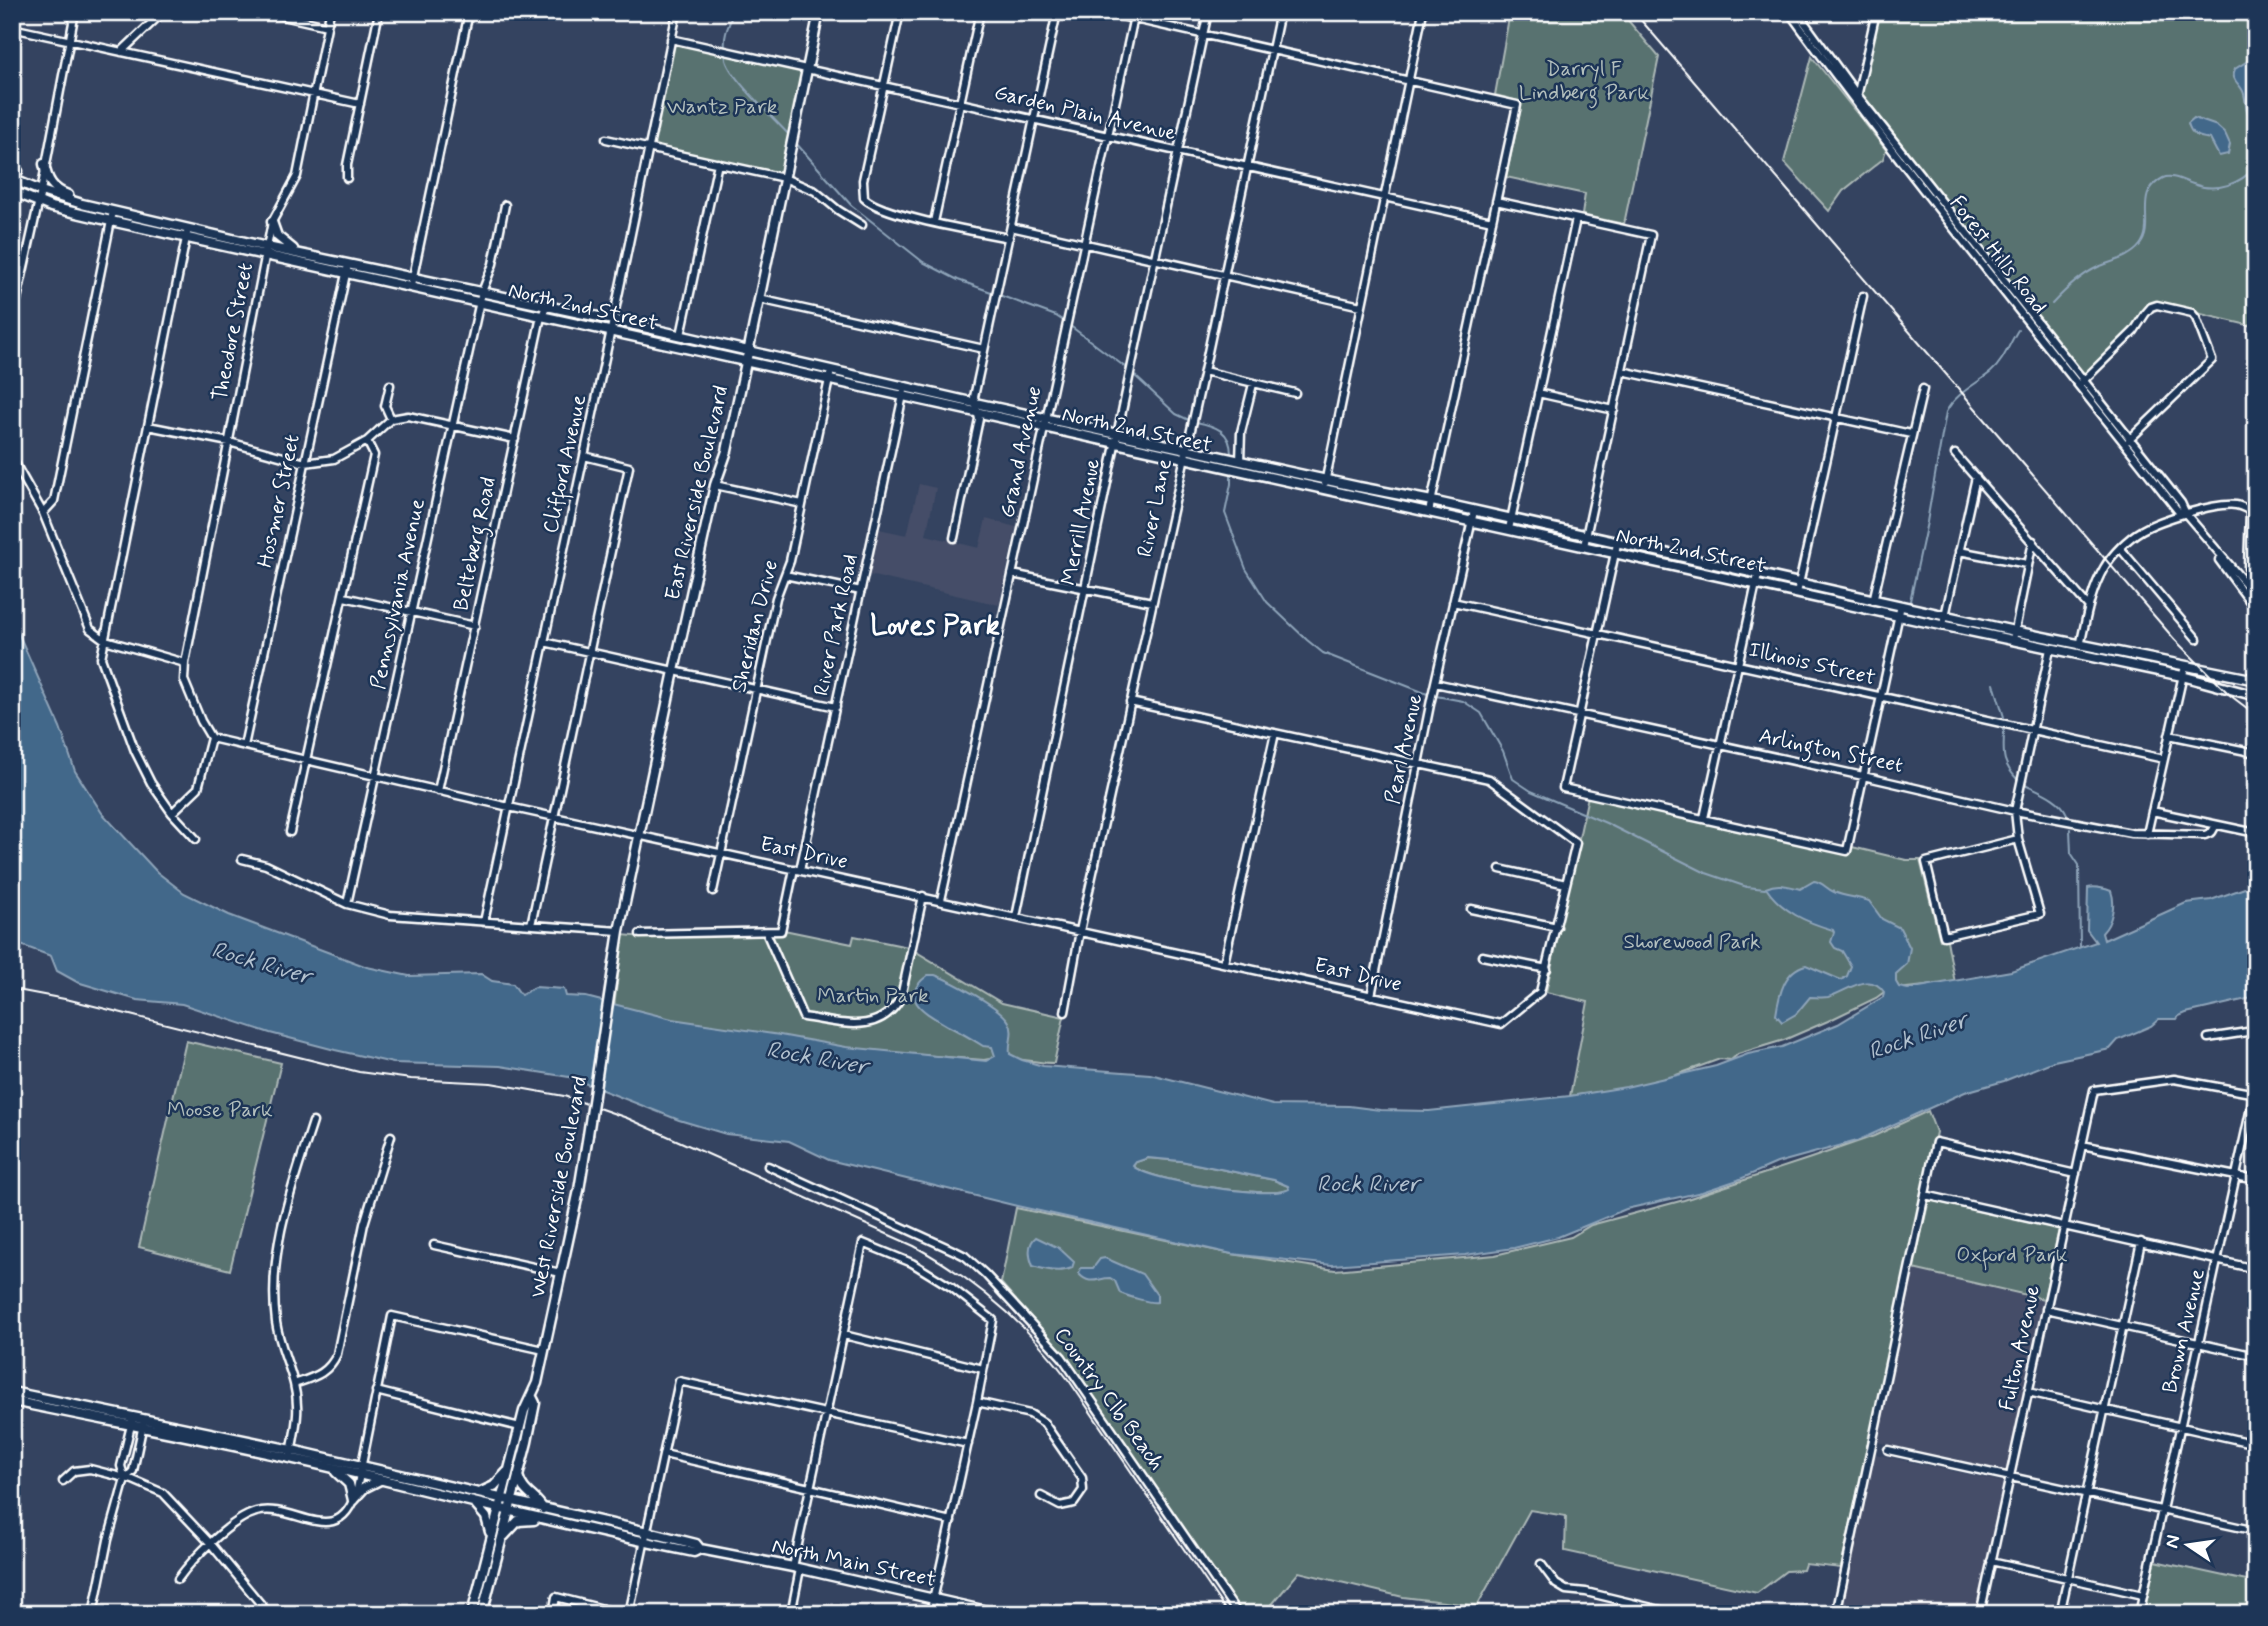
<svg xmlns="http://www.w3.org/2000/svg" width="2268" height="1626" font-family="Mynerve,sans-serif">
<rect width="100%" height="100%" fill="#344360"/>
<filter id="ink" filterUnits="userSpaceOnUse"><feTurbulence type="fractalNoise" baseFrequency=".0143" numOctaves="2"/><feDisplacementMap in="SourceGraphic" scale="14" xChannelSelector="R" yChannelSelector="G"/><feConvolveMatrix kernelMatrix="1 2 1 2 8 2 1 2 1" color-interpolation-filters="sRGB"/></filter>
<g filter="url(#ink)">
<path fill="#444d67" d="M919 484 936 488 926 535 979 548 986 519 1016 527 999 605 869 575 879 529 907 535Z
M1913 1269 2044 1299 2006 1472 1877 1442Z
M1875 1454 2003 1482 1975 1614H1841Z"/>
<path fill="#59726f" stroke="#acb8b7" stroke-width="2" d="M1510 12H1621L1659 57 1624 224 1582 215 1585 194 1506 177 1521 108 1519 101 1495 95Z
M1877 12H2256V327L2155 303 2085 378 1859 94Z
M671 39 807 70 784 178 650 147Z
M1812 57 1886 150 1883 159 1843 191 1829 211 1784 162Z
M1588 796 1850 853 1852 847 1906 860H1920L1940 940H1947L1955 983 1887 990 1876 998 1828 1021 1784 1040 1738 1054 1731 1060 1720 1059 1646 1086 1570 1096 1588 1002 1546 992Z
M784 930 852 944 854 936 908 947 1002 1003 1064 1017 1054 1063C1031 1063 1006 1054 984 1060L848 1049 709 1028 614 1007 623 935 644 937Z
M186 1041 281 1063 230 1270 139 1247Z
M1928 1111 1936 1132 1841 1568 1805 1564 1803 1570 1786 1571 1757 1593 1565 1551 1566 1516 1530 1510 1477 1606 1403 1597 1299 1572 1264 1614H1242L1055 1345 1001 1283 1016 1208 1232 1254 1335 1270 1495 1255 1571 1237 1591 1225 1684 1200 1811 1158 1874 1136Z
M1148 1158 1181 1161 1274 1180 1288 1186 1290 1189C1274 1200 1148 1181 1133 1166L1136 1162Z
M1929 1200 2059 1229 2044 1299 1913 1269Z
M2155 1561 2256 1583V1614H2144Z"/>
<path fill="#42678a" stroke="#8ea4b9" stroke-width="2" fill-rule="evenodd" d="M2256 51V120H2254C2244 112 2247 105 2244 94 2241 83 2230 82 2235 69L2246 62Z
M2194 118 2217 126 2225 133 2230 144 2228 154 2219 156 2210 139C2199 137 2191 136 2188 123Z
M12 619 60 727 75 771 102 813 157 872 184 893 229 915 367 967 409 976 481 974 492 981 513 984 521 995 535 987 564 989 566 996 586 997 672 1019 780 1035 846 1047 986 1061 995 1056 992 1047 983 1046C972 1039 960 1032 948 1026 926 1013 896 999 928 975H935C952 981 1001 1007 1009 1022 1015 1033 1008 1043 1010 1054L1022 1060 1043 1066 1150 1074 1273 1105 1349 1106 1380 1110 1429 1111 1570 1096 1626 1087 1716 1066 1748 1054 1782 1047 1838 1024 1883 997 1884 992C1870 970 1846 992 1828 997 1822 998 1816 997 1810 997L1796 1014 1782 1022 1776 1015C1779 995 1784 970 1806 965L1841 980 1847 976 1851 966 1842 951 1835 948 1831 942 1834 932 1833 930C1806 922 1782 912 1766 888 1778 882 1787 886 1800 889L1814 881C1823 882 1826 889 1834 892 1845 897 1858 897 1869 901L1882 919 1900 928 1910 948 1907 964 1896 974V982L1899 987 1908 989 2011 971 2096 942 2087 930 2088 888C2096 886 2103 888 2111 891 2116 904 2112 923 2102 933L2104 940 2186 903 2211 900 2256 884V997L2186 1013 2179 1016 2177 1019H2159L2151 1026 2118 1040 2110 1049 2054 1061 2004 1081 1965 1092 1857 1141 1777 1163 1738 1180 1702 1192 1626 1209 1558 1237 1514 1248 1465 1255 1332 1265 1232 1254 1017 1206 829 1160 789 1141 726 1134 679 1120 569 1077 500 1066 393 1063 335 1050 270 1033 182 1004 137 1000 77 982 57 971 51 956 18 944 13 935ZM1148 1158 1181 1161 1274 1180 1288 1186 1289 1189C1274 1200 1148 1181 1133 1166L1136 1162Z
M1036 1237 1059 1248 1074 1262 1072 1268C1061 1273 1045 1270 1033 1266 1029 1257 1027 1244 1036 1237Z
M1105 1258 1142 1274 1157 1295V1302C1152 1304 1127 1296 1120 1293L1115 1281 1110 1278C1098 1278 1090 1286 1079 1274L1081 1268H1093L1100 1259Z"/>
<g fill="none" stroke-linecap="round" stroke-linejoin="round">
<path stroke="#8ea4b9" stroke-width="2" d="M731 12C732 22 728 24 726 33 724 40 725 53 726 60 731 79 775 119 789 135
M795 142 851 205 923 262 958 280 994 293
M999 295 1056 316 1065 322
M2052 304C2065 290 2080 275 2098 267 2112 261 2130 258 2140 245 2156 225 2132 194 2163 178 2172 174 2184 181 2193 184 2216 193 2241 184 2256 166
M1069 325 1129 370
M1133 374 1176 414 1191 421
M1196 422C1216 426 1231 431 1231 454
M1231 470V484L1225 513 1246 569 1267 602 1307 640 1323 653 1430 695
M1910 601 1927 522 1946 412C1956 393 1975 385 1991 372 2004 361 2009 344 2018 330
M1994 684 2004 717
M1436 696 1463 701 1481 713 1503 751 1513 779 1531 791 1606 823 1706 873 1747 887 1765 889
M2004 730C2004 752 2000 761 2017 779
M2025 784C2039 791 2061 799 2067 814
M2070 829 2071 853 2079 865 2080 947"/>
<defs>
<path id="minor" d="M265 12 327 26
M900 12 863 180 864 198C882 216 979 232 1009 238
M1103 12 1517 105 1429 512
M1789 12C1913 183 2048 345 2178 511L2186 514 2256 596
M1797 12 1858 96 2181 503 2186 514
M12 28 360 104
M671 39 1492 221
M121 52 163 12
M1857 97 1876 12
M606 139 784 178 815 191 838 210 862 225
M12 168 19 171
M347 178V165L379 12
M1496 201 1651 235 1584 546
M934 222 980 12
M1011 227 1361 306
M187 233 101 658 135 751 151 783 172 813 196 839
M411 286 469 12
M759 299 984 349
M12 322 41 191 75 12
M681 335 718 163
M1204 371 1295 393
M1622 371 1911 434
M2082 382 2134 331 2145 314 2151 307 2157 305 2192 313 2196 318 2212 360 2129 440
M1538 393 1614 410
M391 419 408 416 515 439
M148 426 229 442 305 463 334 459 367 441
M1955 454 2089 607
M12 458 43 513 90 629 105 640 185 663 184 680 201 721 211 738 509 807 1501 1024 1540 992 1576 843 1489 779 1130 702
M1240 461 1241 432 1253 384
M1325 483 1423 12
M715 485 802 504
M2250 511 2248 568 2256 582
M43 513 54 501 113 211
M1509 529 1576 219
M954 538 979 419 974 397 1057 12
M1617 544 1563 788 1847 851 1901 605
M2120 548 2197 639
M1959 551 2027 564
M2219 560 2256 610
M1012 574 1152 602
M785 575 861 591
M1797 593 1863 296
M344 597 475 626
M1873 601 1923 389
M1453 602 2164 759
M1943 625 1976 477
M2013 640 2033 541
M544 642 836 707
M2080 646C2086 620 2090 592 2104 568 2112 554 2128 538 2142 530 2160 520 2216 502 2236 505 2243 506 2249 511 2256 513
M185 663 272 222 297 176 330 12
M1435 683 1863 776 2015 811 2131 833 2205 835 2212 832 2216 825
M2169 735 2256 753
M244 746 347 269
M438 791 540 321 546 306
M2152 811 2256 833
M172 813 198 788 211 738
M1704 818 1758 575
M290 832 374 455 367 441 391 419 385 406 390 385
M2147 834 2185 666
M2018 839 1926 862 1944 936 2040 914 2018 839 2015 811 2050 649
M242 859 266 865 347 904 390 915 619 931
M1500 869 1566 884
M800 870 905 386
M713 891 776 598 790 561 830 375
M941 900 1135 12
M347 904 482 292 493 264 505 205
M1471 909 1557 927
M1016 917 1129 378 1208 12
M484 922 611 330 677 12
M531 925 629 467 584 456
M766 932 803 1017C840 1022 879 1037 901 997L923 896
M640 934 781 931 794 869
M1482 956 1547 969
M1224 963 1275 733
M1371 996 1431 700 1474 511
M1065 1012 1080 931 1204 371 1280 12
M2208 1038 2247 1032 2256 1036
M2082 1145 2256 1180
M768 1166 955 1251 965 1256 985 1274 1062 1357 1238 1614
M1925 1195 2256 1269
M434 1245 561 1273
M2046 1309 2256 1356
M844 1335 983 1369
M294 1384C314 1377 328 1374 337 1354L364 1224 391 1136
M376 1391 520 1427
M2028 1392 2256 1444
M977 1402 1030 1414 1044 1423 1082 1478 1083 1490 1074 1503 1060 1506 1041 1496
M1888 1450 2256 1531
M291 1454C295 1428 301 1412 294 1384 289 1363 279 1344 276 1322 267 1253 292 1187 313 1122
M664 1454 951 1521
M125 1479 121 1466 132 1421
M63 1481 74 1471 90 1469 133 1480 163 1493 210 1543 269 1614
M1991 1561 2143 1595
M1541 1564 1556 1584 1566 1590 1586 1592 1677 1614
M793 1567 863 1243 912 1263 951 1287 993 1320 977 1402 930 1614
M178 1579C193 1558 231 1519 256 1512 294 1501 339 1554 357 1489L392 1316 544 1350
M12 1612 19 1614
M93 1614 108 1540 125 1479 133 1471 143 1424
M553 1614 556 1597 623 1614
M629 1614 679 1381 968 1444
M791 1614 800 1569
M1836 1614 1936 1142 2076 1174
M1980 1614 2094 1090 2174 1079 2256 1094
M2060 1614 2141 1242
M2139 1614 2254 1094 2256 1055"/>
<path id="major" d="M44 164C47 180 52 189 68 195
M12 179 41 191 82 204 267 247 613 320 975 403 1359 487 1432 501 2014 631 2256 680
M12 191 51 207 111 221 1917 620 2182 676 2256 696
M272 222 277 236 293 249
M611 983 619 931 674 671 715 485 727 451 745 367 819 12
M12 1392 292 1450 656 1534 696 1544 700 1549 793 1567 1000 1614
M12 1401C128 1425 244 1446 359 1474 471 1502 582 1529 694 1552L700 1549
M336 1472 349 1484 353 1500
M518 1476C523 1494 535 1495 543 1509
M479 1493 494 1486 507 1472
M353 1500 364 1488 380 1480
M473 1502 486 1517 490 1532
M504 1536 518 1521 534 1520
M472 1614 524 1411 537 1383 579 1190 588 1135
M482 1614 527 1442 535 1403 532 1397"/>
</defs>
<use href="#minor" stroke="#fff" stroke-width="11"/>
<use href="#major" stroke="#fff" stroke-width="13"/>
<use href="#minor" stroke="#1d3557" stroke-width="6"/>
<use href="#major" stroke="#1d3557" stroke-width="8"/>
<path stroke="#fff" stroke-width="2" d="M1634 12 2175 640 2231 696 2256 715
M12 989 70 1000 359 1072 411 1079 491 1083 564 1096 627 1118 914 1246C976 1280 1028 1325 1070 1382L1228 1614"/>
<defs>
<path id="major-bridge" d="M588 1135 611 983"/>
</defs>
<use href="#major-bridge" stroke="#fff" stroke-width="13" stroke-linecap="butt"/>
<use href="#major-bridge" stroke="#1d3557" stroke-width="8"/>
</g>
</g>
<g text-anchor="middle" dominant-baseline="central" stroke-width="5" stroke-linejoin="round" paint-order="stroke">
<g font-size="21" fill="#b4c0be" stroke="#1d3557">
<text x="1584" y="69">Darryl F<tspan x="1584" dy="24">Lindberg Park</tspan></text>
<text x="722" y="107">Wantz Park</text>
<text x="1692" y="942">Shorewood Park</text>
<text x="873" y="996">Martin Park</text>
<text x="220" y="1110">Moose Park</text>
<text x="2012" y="1255">Oxford Park</text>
</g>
<g font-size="21" fill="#fff" stroke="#1d3557">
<text transform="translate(1085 113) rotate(13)">Garden Plain Avenue</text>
<text transform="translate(1998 255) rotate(52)">Forest Hills Road</text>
<text transform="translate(583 307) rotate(13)">North 2nd Street</text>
<text transform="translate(233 332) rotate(-79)">Theodore Street</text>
<text transform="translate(1137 430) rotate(12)">North 2nd Street</text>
<text transform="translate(1021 452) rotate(-78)">Grand Avenue</text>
<text transform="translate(565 464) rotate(-78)">Clifford Avenue</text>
<text transform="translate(697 493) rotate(-77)">East Riverside Boulevard</text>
<text transform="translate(279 501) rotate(-78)">Hosmer Street</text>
<text transform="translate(1155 508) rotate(-78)">River Lane</text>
<text transform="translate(1081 522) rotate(-79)">Merrill Avenue</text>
<text transform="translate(475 544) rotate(-78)">Belteberg Road</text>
<text transform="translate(1691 551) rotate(12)">North 2nd Street</text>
<text transform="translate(398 594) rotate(-78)">Pennsylvania Avenue</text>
<text transform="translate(836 625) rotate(-78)">River Park Road</text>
<text transform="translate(755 626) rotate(-76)">Sheridan Drive</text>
<text transform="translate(1812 664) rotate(13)">Illinois Street</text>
<text transform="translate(1404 749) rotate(-78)">Pearl Avenue</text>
<text transform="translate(1831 751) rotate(12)">Arlington Street</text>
<text transform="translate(804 853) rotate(12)">East Drive</text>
<text transform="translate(1358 975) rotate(13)">East Drive</text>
<text transform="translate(559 1187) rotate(-79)">West Riverside Boulevard</text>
<text transform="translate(2184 1331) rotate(-77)">Brown Avenue</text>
<text transform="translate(2020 1348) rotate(-78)">Fulton Avenue</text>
<text transform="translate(1109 1399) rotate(54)">Country Clb Beach</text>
<text transform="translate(854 1563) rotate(12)">North Main Street</text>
</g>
<g font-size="23" font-style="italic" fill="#b3c2d0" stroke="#1d3557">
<text transform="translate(261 964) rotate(16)">Rock River</text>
<text transform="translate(1918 1037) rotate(-19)">Rock River</text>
<text transform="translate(817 1059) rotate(10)">Rock River</text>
<text x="1368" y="1185">Rock River</text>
</g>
<g font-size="28" font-weight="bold" fill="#fff" stroke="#1d3557">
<text x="935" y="626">Loves Park</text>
</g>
</g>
<rect width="2268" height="1626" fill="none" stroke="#1d3557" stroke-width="42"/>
<rect x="21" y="21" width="2226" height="1584" fill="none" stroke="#fff" stroke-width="2.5" filter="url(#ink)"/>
<g transform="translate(2188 1545) rotate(283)" stroke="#1d3557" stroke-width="5" paint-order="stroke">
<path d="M0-5L12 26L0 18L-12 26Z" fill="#ffffff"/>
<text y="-10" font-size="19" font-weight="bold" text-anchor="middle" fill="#ffffff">N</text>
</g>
</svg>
